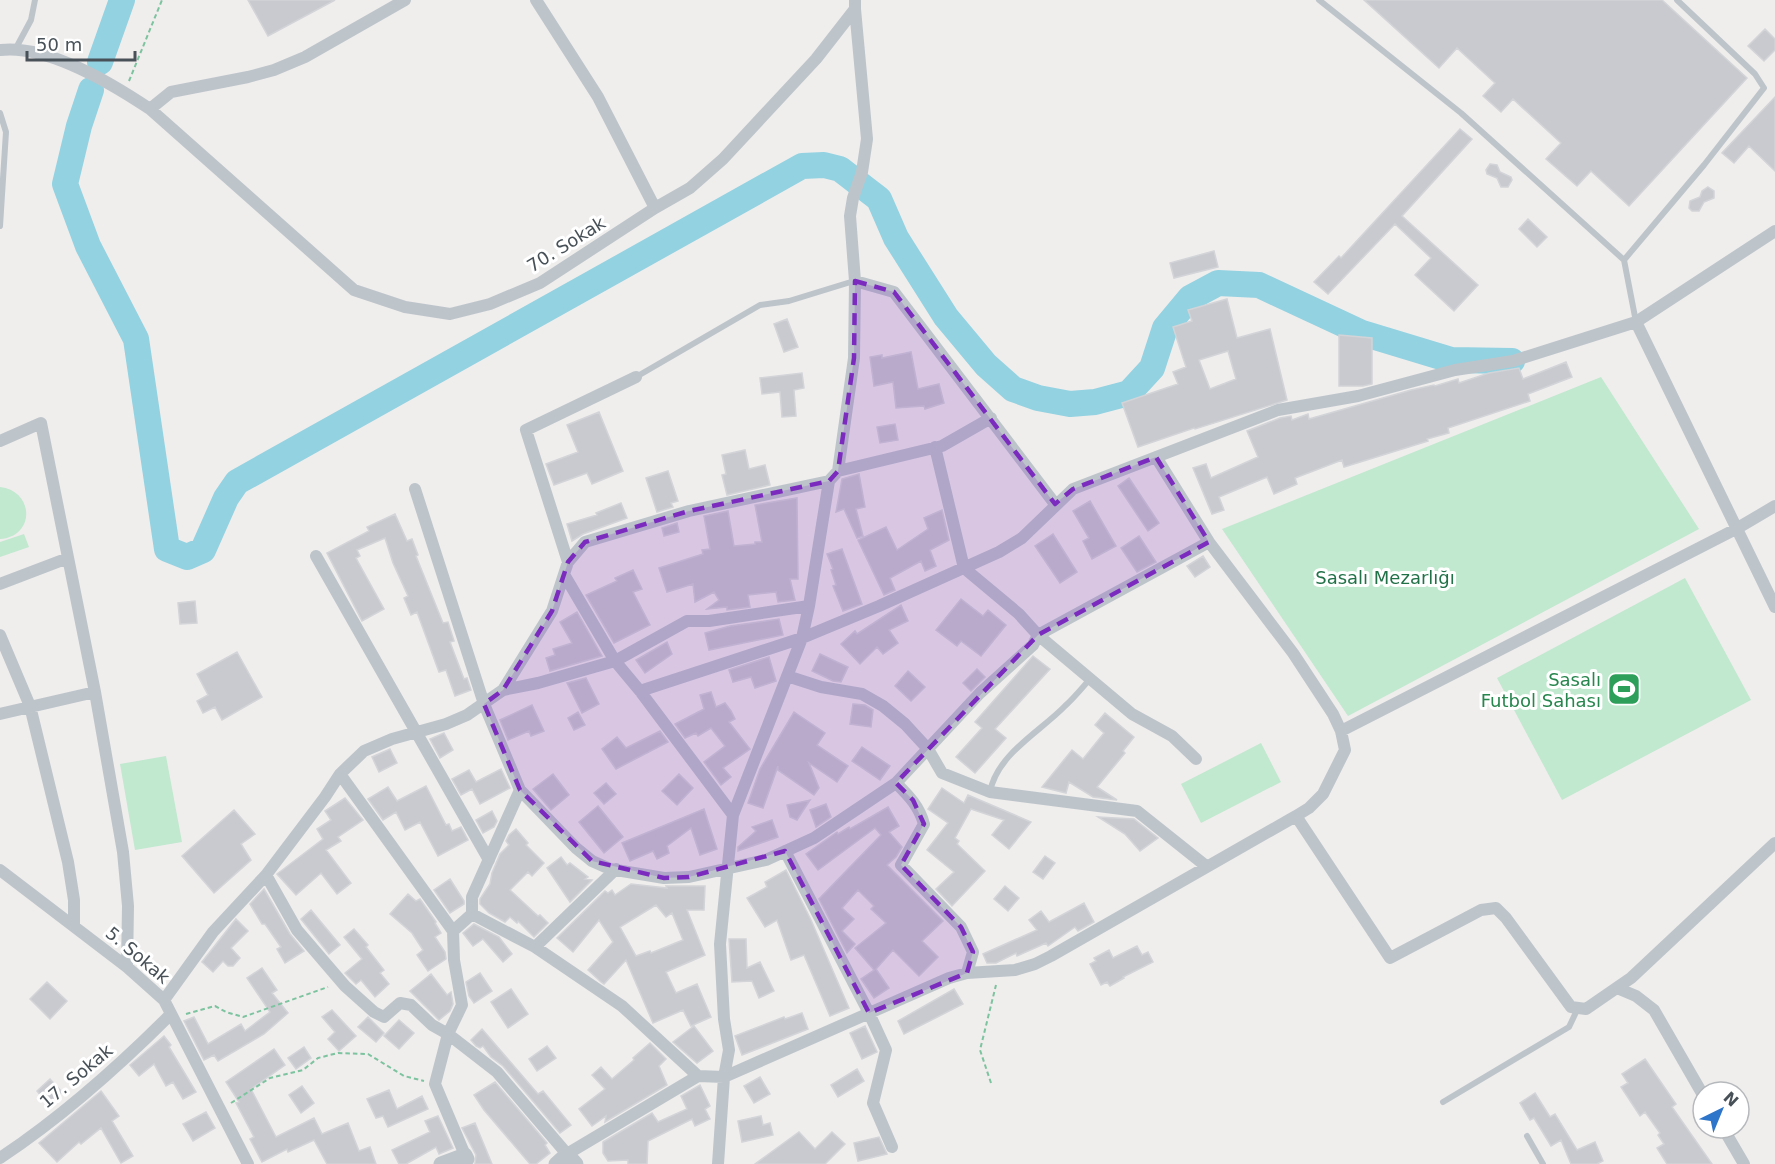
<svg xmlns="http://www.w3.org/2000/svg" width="1775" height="1164" font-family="'DejaVu Sans',sans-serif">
<rect width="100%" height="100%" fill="#f0eded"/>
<path fill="#c0e9cf" d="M1601 377 1699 529 1348 716 1222 529Z
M0 487C35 491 35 537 0 539Z
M24 534 29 547 0 557V542Z
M1685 578 1751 700 1562 800 1497 678Z
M1261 743 1281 782 1201 823 1181 784Z
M166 756 182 842 135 850 120 764Z"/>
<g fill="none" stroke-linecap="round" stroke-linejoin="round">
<path stroke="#92d2e1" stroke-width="26" d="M100 62 122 0
M91 90 79 126 65 184 88 246 136 339 167 549 187 557 203 550 226 498 237 482 802 166 824 165 840 169 879 199 896 238 946 317 986 365 1013 389 1038 398 1070 404 1095 402 1129 393 1152 368 1165 328 1190 298 1218 283 1259 285 1362 333 1451 360 1512 361"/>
</g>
<path fill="#c9cacf" stroke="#d2d4d8" stroke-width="1.5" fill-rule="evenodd" d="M248 0H335L268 36Z
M1364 0H1662L1747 78 1629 206 1591 171 1577 186 1546 159 1561 143 1513 99 1501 112 1483 96 1495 83 1457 48 1439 68Z
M1765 29 1775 39V50L1764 61 1748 46Z
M1775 97V171L1749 146 1734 163 1722 153Z
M1460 129 1472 139 1402 216 1478 285 1454 311 1415 275 1431 258 1395 224 1328 294 1314 282 1339 256 1341 258Z
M1490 164 1497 165 1500 172 1511 177 1512 180 1508 187H1501L1497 178 1487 174 1486 170Z
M1708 187 1714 191V198L1704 202 1699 211H1692L1689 208 1690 201 1700 197 1702 191Z
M1528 219 1547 237 1537 247 1519 229Z
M1214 251 1218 267 1174 278 1170 263Z
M1227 299 1237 338 1270 329 1287 400 1195 429 1194 428 1138 447 1122 403 1178 384 1173 372 1186 367 1173 327 1192 321 1188 310ZM1228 351 1236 379 1210 389 1199 360Z
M787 319 798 347 784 352 774 324Z
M1339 335 1372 338V384L1363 386H1339Z
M911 352 918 389 939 384 944 403 925 409 924 406 896 408 893 382 874 386 870 357 882 355V358Z
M1566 362 1572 377 1528 394 1530 401 1448 428 1449 433 1427 439 1428 441 1344 467 1342 460 1295 478 1297 484 1274 494 1267 477 1219 497 1224 510 1212 514 1193 468 1206 464 1211 478 1258 457 1247 431 1280 418 1291 416 1292 420 1308 414 1309 419 1411 390 1434 385 1435 386 1458 379 1459 383 1489 373 1519 368 1523 379Z
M802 373 804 388 794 390 796 416 782 417 780 392 762 394 760 378Z
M599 412 623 471 592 484 587 473 554 485 546 464 578 452 567 425Z
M895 424 898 440 880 443 877 427Z
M745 450 749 469 765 465 770 485 727 495 722 475 726 474 722 455Z
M668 471 678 501 671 503 673 507 657 512 646 478Z
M859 474 865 507 856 509 863 536 857 538 844 509 836 512 842 479Z
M1129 478 1159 523 1148 531 1118 486Z
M797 498 798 579H790L795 600 778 602 776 592 748 595 750 607 727 610V607L707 609 719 600 714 592 695 602 693 584 667 592 659 568 703 554 702 550 710 549 704 516 728 511 734 546 755 544V542H762L755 505Z
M1090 501 1116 546 1092 559 1083 541 1089 538 1073 511Z
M621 503 627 518 583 534 572 541 567 524 597 515 596 513Z
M942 510 949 540 930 550 936 566 925 571 921 561 890 578 895 590 884 595 858 540 886 527 897 550 928 529 924 518Z
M395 514 407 541 412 539 418 555 416 556 443 623 448 622 454 641 450 642 464 679 467 678 471 690 455 696 446 670 439 672 417 612 411 615 404 598 408 596 393 563 385 538 357 550 360 556 356 558 384 609 362 621 327 553 369 531 367 527Z
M677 523 679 532 664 536 662 528Z
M1053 534 1077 572 1060 583 1035 546Z
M1139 536 1156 562 1137 572 1121 548Z
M842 549 862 604 843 611 833 586 836 585 831 570 833 569 827 554Z
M1203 556 1210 567 1195 577 1187 566Z
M633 570 642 589 633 592 650 625 614 643 586 595 617 581 615 578Z
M961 599 983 616 988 610 1006 625 981 656 961 641 957 646 936 630Z
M195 601 197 623 180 624 178 603Z
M901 605 908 621 889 630 898 643 883 654 877 647 860 664 841 644 855 631 857 634Z
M577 612 602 656 550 671 546 658 555 655 553 649 572 643 560 622Z
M779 619 783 635 709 650 705 633 730 626Z
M667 642 672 654 645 673 636 660Z
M237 652 262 697 222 720 215 707 203 713 197 701 208 695 197 674Z
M820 654 848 667 841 682 833 681 812 671Z
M1033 656 1050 669 995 729 1006 738 975 773 956 757 982 728 975 722Z
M769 657 776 681 755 688 751 677 733 682 729 670Z
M977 669 985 677 971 691 963 683Z
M908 671 925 687 911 701 895 686Z
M586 678 599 704 582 713 567 683Z
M711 692 716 707 725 703 731 711 735 719 729 722 750 749 723 768 731 777 721 785 704 762 725 746 711 728 698 736 696 733 685 738 675 724 704 709 700 695Z
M853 704 865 705 873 710 871 727 850 724Z
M532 705 544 731 531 736 529 731 508 740 500 720Z
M578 712 585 725 574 730 568 718Z
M794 712 825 733 817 745 848 766 837 782 809 763 819 788 814 795 778 770V766L763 808 748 803 760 769Z
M1105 713 1134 737 1123 751 1125 753 1097 787 1117 800 1093 797 1069 782 1066 793 1042 787 1072 750 1083 759 1104 733 1095 725Z
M660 731 668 742 616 769 602 749 617 737 626 748Z
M444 733 453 750 440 758 430 739Z
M862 747 890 766 880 780 852 761Z
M390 749 397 763 379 772 372 757Z
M501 769 510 788 480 804 472 789 461 795 452 779 469 770 476 782Z
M553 774 569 795 551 810 533 789Z
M679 774 693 788 677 805 662 791Z
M606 783 616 794 604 804 594 793Z
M426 786 446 825 449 824 452 831 461 827 468 840 438 856 420 822 405 830 396 812 383 820 368 799 388 787 397 801Z
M942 788 964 803 968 795 1031 822 1009 849 992 835 1004 820 971 809 955 838 959 841 957 844 985 871 952 906 936 889 954 872 927 850 948 823 928 809Z
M345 798 363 820 338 837 341 841 326 850 351 883 337 894 321 873 296 895 277 874 323 839 317 829 331 820 325 811Z
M810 800 797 820 790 817 787 805Z
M826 804 831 817 816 827 810 810Z
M598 806 623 837 604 853 579 822Z
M888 807 899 826 889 832 902 847 896 857 887 865 943 921 922 941 938 957 919 976 893 950 876 969 889 988 874 998 861 979 874 970 855 948 886 923 871 909 874 906 858 890 842 908 854 919 842 931 855 944 847 953 819 899 881 835 875 828 818 870 806 854 837 832 838 834 849 827 850 829Z
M704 809 717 849 700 855 691 828 667 846 669 853 657 859 653 851 630 861 622 843Z
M234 810 255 834 241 844 251 860 214 893 182 856Z
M492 811 497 821 494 827 483 833 476 820Z
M1098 817 1134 819 1158 838 1140 851 1125 834Z
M772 820 778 837 738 851V847L756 831 752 827Z
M516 829 528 843 526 845 544 863 532 876 528 872 510 890 538 916 540 915 548 923 534 937 518 921 517 923 510 917 505 922 489 913 480 904V899L490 884 492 873 500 854 509 845 506 841 509 835Z
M1045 856 1055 863 1043 879 1033 872Z
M561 857 567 865 570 863 588 877 585 879 592 880 570 902 547 868Z
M786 870 811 920 849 1008 830 1016 804 955 791 960 777 920 765 927 747 898 767 887 765 882Z
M450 879 464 901V904L450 913 434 890Z
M631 884 667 888 666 886H705L704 910H687L705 955 666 972 676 993 697 984 711 1017 691 1026 683 1010 653 1023 626 960 604 984 601 982 588 970 613 942 599 920 573 952 557 938 605 891 608 893 612 890 615 895ZM656 905 666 917 672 913 683 940 651 953 650 951 636 956 620 927Z
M1005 886 1019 898 1008 911 994 899Z
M264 889 290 934 304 951 285 963 277 949 281 947 265 924H262L250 904Z
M408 894 416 901 420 899 436 922 435 923 441 933 435 937 445 952 446 959 428 971 417 955 423 950 412 933 390 914Z
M1084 903 1094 922 1078 931 1075 927 1048 946 1046 943 1017 956 1016 953 996 963H987L983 954 1037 930 1029 920 1041 911 1049 922Z
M311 910 340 945 329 954 301 919Z
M236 919 248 931 231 948 240 958 233 966H228L223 961 213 972 202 962Z
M474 924 499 937 512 954 503 962 483 939 473 946 463 933Z
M354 929 368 945 366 947 384 970 380 973 389 984 375 997 361 980 356 984 345 973 362 959 344 937Z
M729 939H746L747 968 760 962 774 991 759 998 752 981 732 982Z
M1137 946 1142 955 1148 952 1153 962 1123 977 1124 978 1110 986 1107 982 1101 985 1090 964 1096 961 1094 958 1109 950 1113 958Z
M262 968 277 990 272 993 288 1013 264 1034 218 1061 214 1055 204 1060 184 1021 194 1017 208 1044 241 1024 245 1031 270 1012 247 978Z
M480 973 492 991 474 1003 469 996 466 982Z
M431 974 447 995 451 992 453 1004 450 1011 439 1020 410 991Z
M47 982 67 1001 50 1019 30 999Z
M511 989 528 1014 508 1028 491 1002Z
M954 989 963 1004 904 1034 898 1021Z
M332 1010 356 1036 339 1051 328 1039 335 1032 322 1017Z
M802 1013 808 1029 742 1055 735 1036 784 1017 785 1019Z
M368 1017 384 1033 376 1042 358 1027Z
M399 1020 414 1033 399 1049 384 1036Z
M694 1026 713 1051 697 1063 673 1042Z
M865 1026 877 1052 862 1059 850 1033Z
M482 1029 538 1094 543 1091 571 1125 560 1133 503 1066 491 1057 483 1046 480 1048 476 1046 471 1040Z
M164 1036 171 1045 169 1047 196 1092 183 1099 173 1082 166 1086 154 1064 139 1076 130 1065Z
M650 1043 666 1059 659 1066 667 1085 605 1122 606 1116 592 1126 579 1109 605 1089 592 1075 601 1067 612 1079 634 1060 633 1058Z
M547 1046 556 1058 537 1071 529 1059Z
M304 1047 311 1058 296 1069 288 1058Z
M274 1049 285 1065 251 1089 276 1137 314 1118 322 1134 348 1123 359 1151 370 1147 376 1164H327L314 1140 288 1152 287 1149 262 1162 250 1139 254 1137 236 1103 239 1102 226 1082Z
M1645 1059 1676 1104 1672 1107 1712 1164H1667L1657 1148 1664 1144 1658 1135 1660 1133 1645 1112 1640 1116 1621 1087 1628 1083 1622 1074Z
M857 1069 864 1081 838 1097 831 1085Z
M760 1077 770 1094 754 1103 744 1086Z
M50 1079 62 1092 49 1105 37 1091Z
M495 1082 547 1143 545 1145 550 1153 536 1164H530L484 1110 474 1095Z
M700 1085 710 1106 705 1109 710 1119 695 1126 692 1119 648 1141 647 1164H628V1160L608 1161 603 1153V1142L652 1113 658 1122 687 1109 681 1096Z
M302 1086 314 1103 301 1113 289 1095Z
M389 1090 397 1109 422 1096 428 1109 388 1127 383 1116 376 1118 367 1099Z
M101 1091 119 1116 112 1121 133 1156 121 1163 101 1128 81 1144 79 1142 57 1162 39 1143Z
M1535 1093 1550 1117 1555 1114 1577 1150 1595 1142 1603 1161 1597 1164H1571L1561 1140 1551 1146 1534 1118 1530 1120 1520 1103Z
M206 1112 215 1128 193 1141 183 1124Z
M438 1116 453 1148 439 1154 436 1147 406 1164H399L392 1150 430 1132 425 1121Z
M761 1116 763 1125 770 1123 773 1135 742 1142 738 1121Z
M475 1123 492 1164H475L476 1155 462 1128Z
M799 1132 815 1149 832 1132 845 1144 825 1164H755Z
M879 1137 887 1154 858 1161 854 1143Z"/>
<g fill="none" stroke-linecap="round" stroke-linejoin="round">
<path stroke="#7cc39f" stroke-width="2" stroke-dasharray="4.5 3" stroke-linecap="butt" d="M129 81 162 0
M186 1014 215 1006 226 1012 243 1017 328 987
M991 1083 980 1050 996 985
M231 1103 270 1078 303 1070 318 1058 338 1053 368 1054 404 1076 424 1081"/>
<path stroke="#bdc5cb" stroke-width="6" d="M1319 0 1461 113 1624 260 1636 322
M16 48 31 20 35 0
M0 113 6 132 0 226
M1624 260 1704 165 1764 88 1755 74 1677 0
M636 377 760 305 789 301 854 281
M990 792C997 754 1041 731 1065 706 1074 698 1082 688 1090 679
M1443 1102 1569 1027 1578 1008
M1527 1136 1543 1164"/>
<path stroke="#bdc5cb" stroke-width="12" d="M536 0 598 97 655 208
M0 50C47 44 111 83 150 109L354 290 405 307 450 314 490 304 540 283 655 208 690 188 723 159 816 59 855 9V0
M150 109 171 92 248 77 274 70 305 57 405 0
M855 281 894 292 1055 504
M1636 322 1775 607
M0 441 41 423 95 692 123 852 128 906 127 967
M838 471 942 446 991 418
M415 489 484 704 520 790 576 848 592 861 610 869 664 878 689 877 766 860 814 838 896 783 980 693 1033 645 1038 635 1019 614 964 568 935 447
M316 556 489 860
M568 562 526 430 636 377
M565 576 615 661 640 691 733 815
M0 584 68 558
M0 635 30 706 68 862 74 900V926
M787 676 821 687 862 694 883 706 905 724 928 749 942 773 990 792 1137 811 1206 866
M503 690 538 683 615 661 687 621H709L809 606
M640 691 802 638 879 606 999 552 1022 538 1073 489 1278 410 1358 396 1455 370 1513 361 1636 322 1775 231
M0 714 95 692
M1341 731 1736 529 1775 506
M1196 759 1172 736 1132 714 1038 635 1209 542
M340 774 453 931
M896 783C909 796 919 806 924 824L901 865 961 927 973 952 967 973
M1296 816 1390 958 1481 910 1496 908 1506 918 1571 1007 1586 1009 1631 978 1775 843
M785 851 869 1013 886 1050 873 1103 892 1147
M0 870 127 967 164 1000 248 1164
M266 875 297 930 345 986 374 1012 384 1017 400 1003 411 1005 432 1025 448 1034 497 1072 567 1154 698 1076 724 1077 729 1050 724 1019 720 944 733 815 802 638 809 606 829 481 838 471 854 358 855 281 850 216 853 198 862 172 867 139 855 9
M472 914 535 947 622 1006 698 1076
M535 947 616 869
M1617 988 1636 996 1654 1010 1703 1095
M164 1000 213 932 266 875 325 797 340 774 364 751 392 739 446 724 467 715 503 690 552 611 568 562 585 542 689 511 829 481
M1723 1128 1744 1164
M465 1155 435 1084 448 1034 462 1005 454 960 453 931 472 914V897L520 790
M0 1158C62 1117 118 1067 170 1015
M718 1164 724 1077 949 978 967 973 1015 970 1035 964 1051 956 1296 816 1309 808 1323 794 1345 750 1341 731 1333 714 1293 653 1209 542 1156 457"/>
<path stroke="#bdc5cb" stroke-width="15" d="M441 1164 465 1155 467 1159
M556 1164 567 1154 576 1164"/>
</g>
<path fill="#7b2cbf" fill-opacity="0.2" stroke="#7b2cbf" stroke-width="4.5" stroke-dasharray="12 8" stroke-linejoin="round" d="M855 281 894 292 1055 504 1073 489 1156 457 1209 542 1038 635 896 783 913 800 924 824 901 865 961 927 973 952 967 973 869 1013 785 851 689 877 664 878 592 861 520 790 484 704 503 690 552 611 568 562 585 542 689 511 829 481 838 471 854 358Z"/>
<defs>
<symbol id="stadium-square" viewBox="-11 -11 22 22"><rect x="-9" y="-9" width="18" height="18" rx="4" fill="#2e9e5b" stroke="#fff"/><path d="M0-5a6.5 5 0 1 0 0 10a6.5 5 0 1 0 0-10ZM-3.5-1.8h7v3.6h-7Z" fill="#fff"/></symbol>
</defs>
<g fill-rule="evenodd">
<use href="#stadium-square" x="1605" y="670" width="38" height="38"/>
</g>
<g text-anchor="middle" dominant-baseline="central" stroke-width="6" stroke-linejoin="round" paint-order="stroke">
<g font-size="18" fill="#485158" stroke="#fff">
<text transform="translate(566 244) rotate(-32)">70. Sokak</text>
<text transform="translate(138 955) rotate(40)">5. Sokak</text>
<text transform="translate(76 1076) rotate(-40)">17. Sokak</text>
</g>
<g font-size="18" fill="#217148" stroke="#fff">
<text x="1385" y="577">Sasalı Mezarlığı</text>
</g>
<g font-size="18" fill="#27864d" stroke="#fff" text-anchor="end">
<text x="1601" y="679">Sasalı<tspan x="1601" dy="21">Futbol Sahası</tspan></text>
</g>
</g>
<g transform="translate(1721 1110) rotate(43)"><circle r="28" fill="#ffffff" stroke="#b6b9bc" stroke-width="1.5"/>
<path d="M0-4.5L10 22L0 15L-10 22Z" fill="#2d75ca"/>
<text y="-9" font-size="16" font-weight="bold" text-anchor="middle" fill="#485158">N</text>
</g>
<path d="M27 51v9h108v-9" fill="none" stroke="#485158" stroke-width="3"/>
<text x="36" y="51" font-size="18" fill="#485158" stroke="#ffffff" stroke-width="4.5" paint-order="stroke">50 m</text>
</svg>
